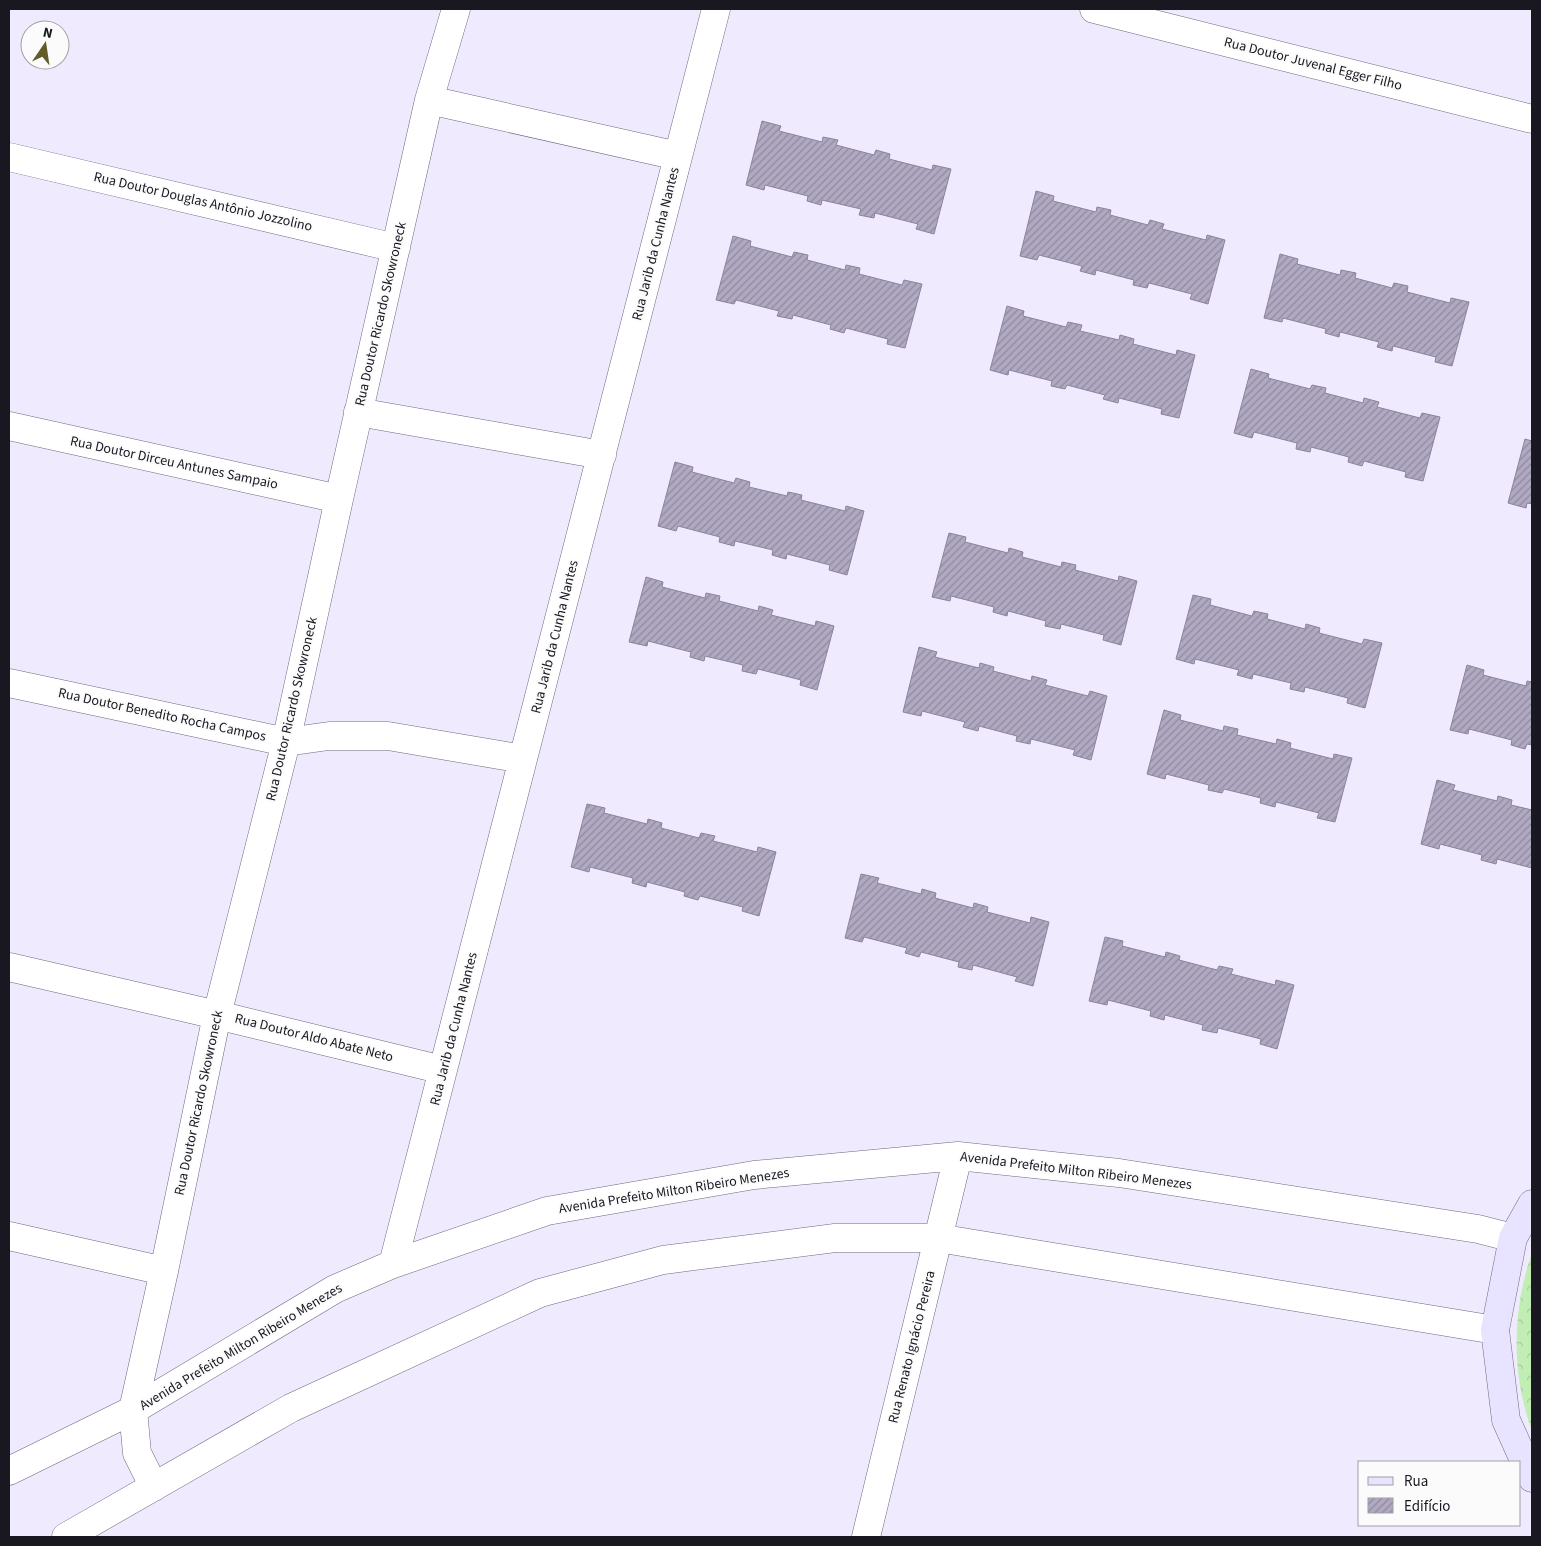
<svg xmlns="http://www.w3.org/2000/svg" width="1541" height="1546" font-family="'Source Sans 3',sans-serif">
<defs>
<pattern id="park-crowns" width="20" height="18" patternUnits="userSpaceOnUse" patternTransform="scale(1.25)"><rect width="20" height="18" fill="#c1eeb4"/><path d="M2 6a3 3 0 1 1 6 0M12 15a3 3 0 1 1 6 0" fill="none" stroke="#a5cb9a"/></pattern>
<pattern id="building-hatch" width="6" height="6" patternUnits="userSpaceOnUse" patternTransform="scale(1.25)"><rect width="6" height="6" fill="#b1a9c2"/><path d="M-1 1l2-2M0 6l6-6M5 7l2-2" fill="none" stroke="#8f899d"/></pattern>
</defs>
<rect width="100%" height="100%" fill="#f0eaff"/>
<path fill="url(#park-crowns)" d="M1532 1253V1431C1511 1375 1512 1309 1532 1253Z"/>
<path fill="url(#building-hatch)" stroke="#8b839b" d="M762 121 781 126 779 131 822 142 823 137 838 140 836 145 874 155 876 150 890 154 889 159 932 170 933 165 951 169 934 234 916 229 918 224 875 213 874 218 859 215 861 209 822 200 821 205 807 201 808 196 765 185 764 190 746 185Z
M1036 191 1054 196 1053 201 1096 212 1097 207 1111 210 1110 215 1148 225 1150 220 1164 224 1162 229 1206 240 1207 235 1225 240 1208 304 1190 299 1192 294 1149 283 1147 288 1133 285 1134 280 1096 270 1095 275 1080 271 1082 266 1039 255 1037 260 1020 256Z
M733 236 751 241 750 246 792 257 794 252 808 255 807 260 845 270 846 265 860 268 859 274 902 285 904 280 922 284 905 348 887 344 888 339 846 328 844 333 830 329 831 325 793 315 792 319 777 316 779 311 736 300 734 304 716 300Z
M1280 254 1298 259 1297 264 1340 275 1341 270 1356 273 1355 278 1392 288 1394 283 1408 286 1407 292 1450 303 1451 298 1469 302 1452 366 1435 362 1436 357 1393 346 1392 351 1377 347 1379 342 1340 332 1339 337 1325 333 1326 329 1283 318 1282 322 1264 318Z
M1007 306 1024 311 1023 316 1066 327 1068 322 1082 325 1080 331 1119 340 1120 335 1134 339 1133 344 1176 355 1177 350 1195 355 1179 418 1161 414 1162 409 1119 398 1118 403 1103 399 1105 395 1067 385 1065 389 1051 386 1052 381 1009 370 1008 375 990 370Z
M1251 369 1269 374 1268 378 1310 389 1312 385 1326 388 1325 393 1363 403 1364 398 1379 402 1377 407 1420 418 1422 413 1440 417 1423 481 1405 477 1406 472 1364 461 1362 466 1348 462 1349 457 1311 447 1310 452 1296 449 1297 443 1254 432 1252 438 1234 433Z
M1525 439 1532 441V504L1527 503 1526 508 1508 503Z
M675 462 693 467 692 472 734 483 736 478 750 482 749 487 787 496 788 492 802 495 801 500 845 511 846 506 864 511 847 575 829 570 830 565 787 554 786 559 772 555 773 550 735 541 734 546 719 542 720 537 678 526 676 531 658 526Z
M949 533 966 537 965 542 1008 553 1009 548 1023 552 1022 557 1061 567 1062 562 1076 565 1075 570 1118 581 1119 576 1137 581 1121 645 1103 640 1104 635 1061 624 1060 629 1045 626 1046 621 1008 611 1007 616 993 612 994 607 951 596 950 601 932 597Z
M646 577 663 582 662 587 705 598 706 593 720 596 719 601 758 611 759 606 773 610 771 615 815 626 816 621 834 626 817 690 800 685 801 680 758 669 756 674 742 671 743 665 705 656 704 661 690 657 691 652 648 641 647 646 629 642Z
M1193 595 1211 599 1210 605 1252 616 1254 611 1268 614 1267 619 1305 629 1306 624 1320 628 1319 633 1362 644 1364 639 1382 643 1365 708 1347 703 1348 698 1305 687 1304 692 1290 689 1291 683 1253 674 1252 679 1237 675 1239 670 1195 659 1194 664 1176 659Z
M919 647 937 652 935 657 979 668 980 663 994 667 993 671 1031 681 1032 676 1047 680 1045 685 1088 696 1090 691 1107 696 1091 760 1073 755 1075 750 1031 739 1030 744 1016 741 1017 736 979 726 978 731 963 727 965 722 922 711 921 716 903 712Z
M1467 665 1484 670 1483 675 1526 686 1527 681 1532 682V745L1527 744 1525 749 1511 745 1512 740 1469 729 1468 734 1450 730Z
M1164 710 1181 715 1180 720 1223 731 1224 726 1238 729 1237 735 1276 744 1277 739 1291 743 1290 748 1333 759 1334 754 1352 758 1335 822 1317 818 1319 813 1276 802 1275 807 1260 803 1261 798 1224 789 1222 793 1208 790 1209 785 1166 774 1165 779 1147 774Z
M1437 780 1455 785 1453 790 1497 801 1498 796 1512 800 1511 805 1532 810V868L1497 859 1496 864 1481 860 1482 855 1440 844 1439 849 1421 844Z
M587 804 605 808 604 813 647 824 648 819 662 823 661 828 699 838 701 833 715 836 713 841 757 852 758 847 776 852 759 916 742 911 743 907 700 896 698 900 684 896 685 892 647 882 646 887 632 883 633 878 590 867 589 872 571 867Z
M861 874 879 878 877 883 921 894 922 889 936 893 935 898 973 908 974 903 988 907 987 912 1030 923 1031 917 1049 922 1033 986 1015 981 1017 977 973 965 972 970 958 967 959 962 921 952 919 957 905 953 907 948 864 937 862 942 845 938Z
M1105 937 1123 941 1122 946 1165 957 1166 952 1180 956 1179 960 1217 970 1219 966 1233 969 1231 974 1275 985 1276 980 1294 985 1277 1049 1260 1044 1261 1039 1218 1028 1217 1033 1202 1030 1203 1025 1165 1015 1164 1020 1150 1016 1151 1011 1108 1000 1107 1005 1089 1001Z"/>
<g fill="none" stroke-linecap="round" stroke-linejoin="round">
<defs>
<path id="street" d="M1094 9 1532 119
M429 100 678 156
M9 157 396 248
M358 412 602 455
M9 426 339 499
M9 683 286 742 329 736H388L523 759
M9 967 217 1015 443 1070
M9 1236 164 1271
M393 1264 716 9
M9 1471 133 1410 335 1289 393 1264 547 1211 754 1175 958 1156 1119 1173 1478 1229 1513 1238
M154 1487 137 1453 133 1410 164 1271 217 1015 286 742 339 499 429 100 456 9
M66 1537 291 1408 540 1293 663 1260 835 1238H938L1495 1330
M866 1537 958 1156"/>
<path id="secondary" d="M1532 1204 1513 1238 1495 1330 1506 1420 1532 1478"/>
</defs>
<use href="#street" stroke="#6f687f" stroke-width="29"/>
<use href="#secondary" stroke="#6f687f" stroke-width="29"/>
<use href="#street" stroke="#fff" stroke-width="28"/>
<use href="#secondary" stroke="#e8e3fe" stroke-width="28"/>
</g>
<g text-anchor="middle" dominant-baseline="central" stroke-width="4" stroke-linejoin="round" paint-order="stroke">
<g font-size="14" fill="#191720" stroke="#fbfbfb">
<text transform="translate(1313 64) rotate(14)">Rua Doutor Juvenal Egger Filho</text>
<text transform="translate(203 202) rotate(13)">Rua Doutor Douglas Antônio Jozzolino</text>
<text transform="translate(656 244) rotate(-76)">Rua Jarib da Cunha Nantes</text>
<text transform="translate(381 314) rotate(-77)">Rua Doutor Ricardo Skowroneck</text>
<text transform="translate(174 463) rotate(12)">Rua Doutor Dirceu Antunes Sampaio</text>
<text transform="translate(555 637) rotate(-76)">Rua Jarib da Cunha Nantes</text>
<text transform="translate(292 709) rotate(-77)">Rua Doutor Ricardo Skowroneck</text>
<text transform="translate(162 715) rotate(12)">Rua Doutor Benedito Rocha Campos</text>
<text transform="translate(454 1029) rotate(-76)">Rua Jarib da Cunha Nantes</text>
<text transform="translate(314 1038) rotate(14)">Rua Doutor Aldo Abate Neto</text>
<text transform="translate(199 1103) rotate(-78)">Rua Doutor Ricardo Skowroneck</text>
<text transform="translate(1076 1171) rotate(7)">Avenida Prefeito Milton Ribeiro Menezes</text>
<text transform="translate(674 1191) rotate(-9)">Avenida Prefeito Milton Ribeiro Menezes</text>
<text transform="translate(241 1347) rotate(-31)">Avenida Prefeito Milton Ribeiro Menezes</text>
<text transform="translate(912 1347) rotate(-76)">Rua Renato Ignácio Pereira</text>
</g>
</g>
<rect width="1541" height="1546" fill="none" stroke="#191720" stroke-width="20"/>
<rect x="1358" y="1461" width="162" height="65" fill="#fbfbfb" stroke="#a1a0a3"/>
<rect x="1368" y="1477" width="25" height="8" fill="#e8e3fe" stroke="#a1a0a3"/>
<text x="1404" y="1486" font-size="15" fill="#191720">Rua</text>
<rect x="1368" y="1498" width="25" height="15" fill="url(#building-hatch)" stroke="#a1a0a3"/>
<text x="1404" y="1511" font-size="15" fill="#191720">Edifício</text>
<g transform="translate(45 45) rotate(13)"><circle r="24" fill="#fbfbfb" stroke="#a1a0a3"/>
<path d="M0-4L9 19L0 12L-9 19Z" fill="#615c28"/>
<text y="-8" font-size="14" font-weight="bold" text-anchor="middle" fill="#191720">N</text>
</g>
</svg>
